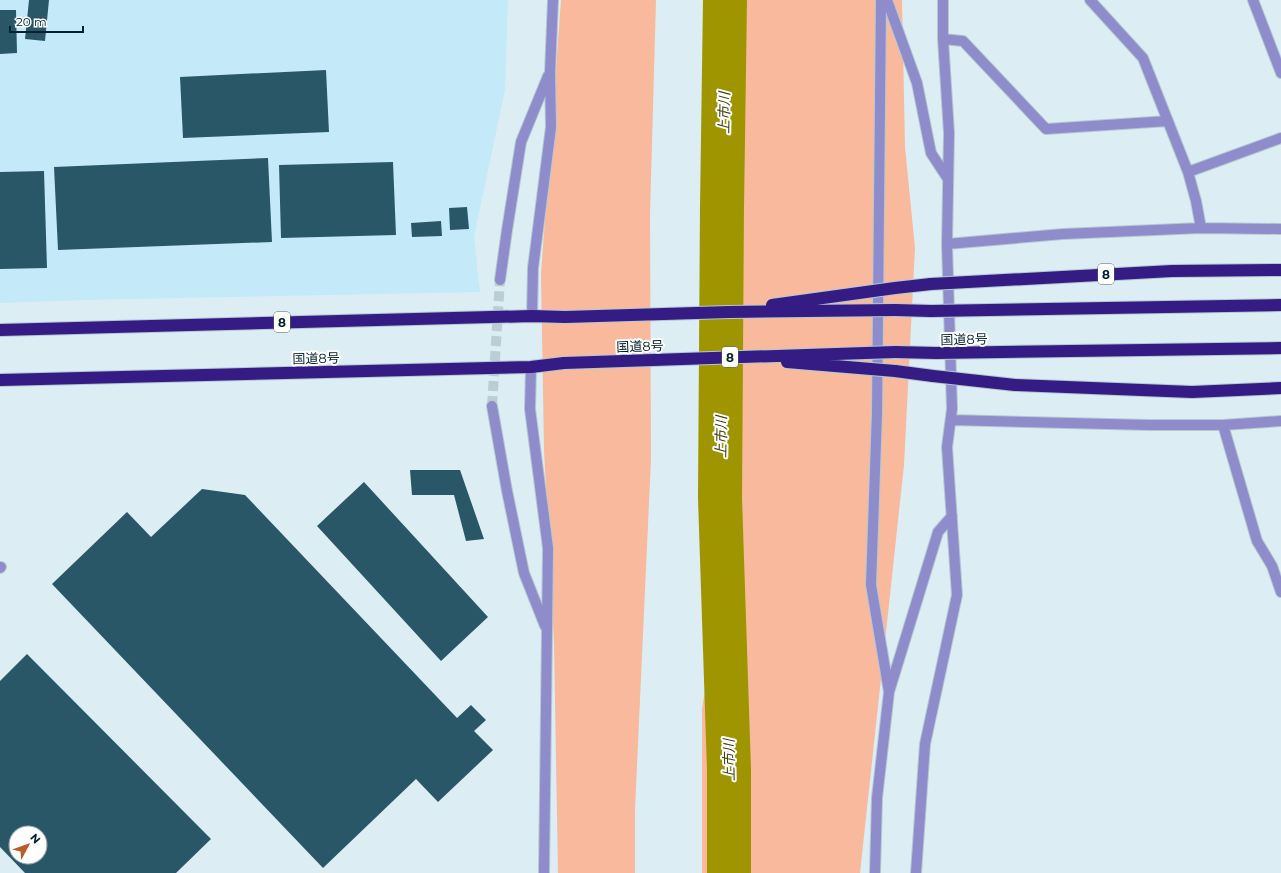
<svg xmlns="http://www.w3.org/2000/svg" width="1281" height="873" font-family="Montserrat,'Noto Sans JP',sans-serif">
<rect width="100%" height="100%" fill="#dcedf4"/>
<path fill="#c4eafa" d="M0 0H508L505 90 474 237 480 292 85 300 0 303Z"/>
<path fill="#f8b99d" d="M561 0H656L650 214 651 459 635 809V873H558L554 643 544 450 541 274Z
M729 0H902L905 147 915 248 904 465 860 873H702V709L741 467 713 238Z"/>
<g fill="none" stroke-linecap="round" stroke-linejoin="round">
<path stroke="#9f9500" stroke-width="44" d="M725 0 722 207 720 498 729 770V873"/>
</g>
<path fill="#2a5767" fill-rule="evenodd" d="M29 0H49L45 41 25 39Z
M0 10H16L17 53 0 54Z
M326 70 329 132 183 138 180 77Z
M268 158 272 242 58 250 54 167Z
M393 162 396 235 281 238 279 165Z
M44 171 47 268 0 269V172Z
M467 207 469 229 450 230 449 208Z
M441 221 442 236 412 237 411 223Z
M410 470H460L484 539 466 541 454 495H412Z
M364 482 488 617 441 661 317 526Z
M202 489 245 495 457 718 471 705 486 720 474 731 493 750 438 802 416 779 323 868 52 584 127 512 151 537Z
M27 654 211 839 176 873H25L0 847V681ZM16 833H40V857H16Z"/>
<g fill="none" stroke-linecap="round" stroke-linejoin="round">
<path stroke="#bbced6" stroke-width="10" stroke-dasharray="10 5" stroke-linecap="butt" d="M492 406 500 280"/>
<defs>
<path id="street" d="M881 0 877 413 871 585 889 692
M887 0 917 83 931 153 948 179
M1090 0 1143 58 1188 172 1196 201 1201 228
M1253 0 1281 73
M943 39 963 41 1046 129 1168 121
M1188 172 1281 138
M947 244 1063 234 1201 228 1281 229
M500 280 507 230 521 142 548 76
M532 316 533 268 551 127 550 73 553 0
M531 367 530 409 548 548 544 873
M492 406 507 491 524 573 545 626
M951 420 1149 425H1223L1281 421
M1223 425 1257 541 1272 566 1281 592
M0 568 1 567
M875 873 877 798 889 692 938 532 952 516
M916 873 925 744 957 595 947 447 952 409 947 244 949 133 943 39V0"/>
<path id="highway" d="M895 288 931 284
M895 310 931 311
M0 330 532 316 565 317
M895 352 936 353
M895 371 933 376
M0 380 531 367 564 363"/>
</defs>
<use href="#street" stroke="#b5c8d0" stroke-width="12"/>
<use href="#highway" stroke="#b5c8d0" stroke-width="14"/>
<use href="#street" stroke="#8e8cca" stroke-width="10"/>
<use href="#highway" stroke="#351c84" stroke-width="12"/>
<defs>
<path id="highway-bridge" d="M931 284 1172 271 1281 270
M772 305 895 288
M931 311 1281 305
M565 317 729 312 895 310
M936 353 1281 348
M787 362 895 371
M564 363 895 352
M933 376 1015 385 1192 392 1281 388"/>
</defs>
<use href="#highway-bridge" stroke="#b5c8d0" stroke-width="14" stroke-linecap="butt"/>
<use href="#highway-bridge" stroke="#351c84" stroke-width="12"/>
</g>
<g text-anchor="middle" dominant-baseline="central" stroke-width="4" stroke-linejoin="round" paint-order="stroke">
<g fill="#fff" stroke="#4e646b" stroke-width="1">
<rect x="1098" y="264" width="16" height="20" rx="3"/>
<rect x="274" y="312" width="16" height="20" rx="3"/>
<rect x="722" y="347" width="16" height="20" rx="3"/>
</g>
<g font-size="12" font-weight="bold" fill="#02212c">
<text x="1106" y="274">8</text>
<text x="282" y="322">8</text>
<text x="730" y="357">8</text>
</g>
<g font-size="13" fill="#02212c" stroke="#fff">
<text transform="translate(964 339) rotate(-1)">国道8号</text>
<text transform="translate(640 346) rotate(-2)">国道8号</text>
<text transform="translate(316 358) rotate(-1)">国道8号</text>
</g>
<g font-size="14" font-style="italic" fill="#403c08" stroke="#fff">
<text transform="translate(724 113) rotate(-89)">上市川</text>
<text transform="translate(721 437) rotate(-89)">上市川</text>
<text transform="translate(729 760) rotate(-91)">上市川</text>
</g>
</g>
<g transform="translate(28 845) rotate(49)"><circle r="19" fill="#ffffff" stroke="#9aa6ab"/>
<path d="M0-3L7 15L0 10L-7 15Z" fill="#be5a26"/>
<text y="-6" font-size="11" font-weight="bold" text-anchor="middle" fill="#02212c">N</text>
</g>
<path d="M10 26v6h73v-6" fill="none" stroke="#02212c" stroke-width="2"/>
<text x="16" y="26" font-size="12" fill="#02212c" stroke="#ffffff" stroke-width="3" paint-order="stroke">20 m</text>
</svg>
